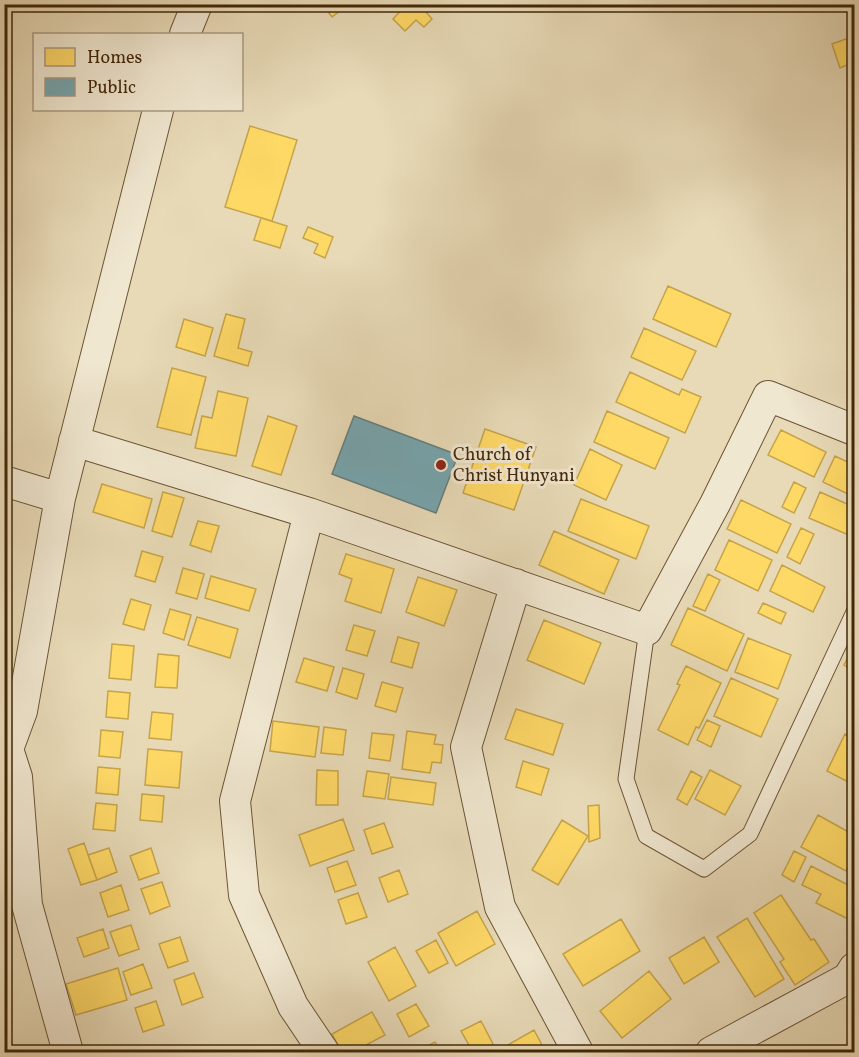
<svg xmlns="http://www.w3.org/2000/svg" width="859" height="1057" font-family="Vollkorn,serif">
<rect width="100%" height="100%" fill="#e8dab7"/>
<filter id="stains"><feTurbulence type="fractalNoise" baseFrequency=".00333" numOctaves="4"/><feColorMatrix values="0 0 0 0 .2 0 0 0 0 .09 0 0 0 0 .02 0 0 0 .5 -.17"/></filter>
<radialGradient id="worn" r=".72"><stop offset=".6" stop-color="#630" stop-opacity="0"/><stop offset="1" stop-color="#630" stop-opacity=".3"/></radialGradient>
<path fill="#ffd966" stroke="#c6a44a" stroke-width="1.5" d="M322 4H349L332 17Z
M407 4H419L432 19 424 27 416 20 405 31 393 19Z
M854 36V62L840 68 832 44Z
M250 126 297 140 272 221 225 207Z
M261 218 287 226 280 248 254 240Z
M308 227 333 237 325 258 314 253 318 244 303 238Z
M668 286 731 314 716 347 653 319Z
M226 314 245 319 238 348 252 352 248 366 214 356Z
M184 319 213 328 205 356 176 347Z
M644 328 696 351 682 380 631 357Z
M172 368 206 377 191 435 157 427Z
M630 372 679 395 682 389 701 397 685 433 616 402Z
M218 391 248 398 236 456 195 448 202 416 212 418Z
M607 411 669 438 655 469 594 442Z
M268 416 297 426 281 475 252 466Z
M485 429 536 447 514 510 463 493Z
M781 430 826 452 814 477 768 455Z
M590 449 622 465 606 500 574 485Z
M835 456 854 465V497L823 482Z
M794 482 806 488 794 513 782 507Z
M102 484 152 499 144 528 93 512Z
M163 492 184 498 172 537 152 531Z
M820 492 854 507V527L851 536 809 518Z
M581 499 649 526 636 559 568 531Z
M741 500 791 524 777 553 727 529Z
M198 521 219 526 211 552 190 545Z
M801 528 814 534 800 564 787 557Z
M554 531 619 560 604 594 539 565Z
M729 540 772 560 758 591 715 570Z
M142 551 163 557 155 582 135 576Z
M346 554 394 569 381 613 345 601 352 579 339 574Z
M782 565 825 587 813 612 770 591Z
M183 568 204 574 197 599 176 593Z
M708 574 720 580 705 611 693 606Z
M211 576 256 589 249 611 205 598Z
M418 577 457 590 444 626 406 612Z
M131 599 151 605 144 630 123 624Z
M763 603 786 613 781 624 758 613Z
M688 608 744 634 727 671 671 645Z
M170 609 191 615 184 640 163 633Z
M197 617 238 629 230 658 188 645Z
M544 620 601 643 584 684 527 660Z
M354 625 375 631 367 656 346 650Z
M398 637 419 643 412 668 391 662Z
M748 638 791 655 778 689 735 672Z
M112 644 134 646 131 680 109 678Z
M854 646V671L844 665Z
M158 654 179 656 177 688 155 687Z
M304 658 334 667 327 691 296 682Z
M686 666 721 683 699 728 696 727 688 745 658 730 680 685 677 684Z
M343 668 364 674 357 699 336 692Z
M731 678 778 699 761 737 714 716Z
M382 682 403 688 396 712 375 706Z
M108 691 130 693 128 719 106 717Z
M516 709 563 724 553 755 505 739Z
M152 712 173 714 171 740 149 738Z
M707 720 720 726 711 747 697 740Z
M273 721 319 727 315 757 270 751Z
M324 727 346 730 343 755 321 753Z
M101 730 123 732 120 758 99 756Z
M407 731 436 735 434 744 443 745 441 763 432 762 430 773 402 769Z
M372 733 394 735 390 761 369 758Z
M845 734 854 738V785L827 771Z
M148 749 182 752 179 788 145 785Z
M523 761 549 769 541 795 516 787Z
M98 767 120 769 118 795 96 793Z
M317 770 338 771V805H316Z
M710 770 741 786 725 815 695 799Z
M367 771 389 774 385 799 363 796Z
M691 771 702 777 687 805 677 799Z
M391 777 436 783 433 805 388 799Z
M142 794 164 796 162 822 140 820Z
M96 803 117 805 115 831 93 829Z
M599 805 600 838 589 842 588 806Z
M818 815 854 835V855L846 871 801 847Z
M343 819 354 850 310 866 299 835Z
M562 820 588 836 558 885 532 870Z
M384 823 393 847 372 854 364 830Z
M84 843 97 880 81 885 68 849Z
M109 848 117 872 97 880 88 855Z
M151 848 159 873 139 880 130 856Z
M794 851 806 857 794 882 782 875Z
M347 861 356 885 335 892 327 868Z
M811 866 854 888V906L848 919 816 903 821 894 802 885Z
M399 870 408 894 388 902 379 878Z
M162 882 170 906 150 914 141 889Z
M121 885 129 910 108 917 100 893Z
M358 893 367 917 346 924 338 900Z
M781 895 811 940 814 939 829 962 795 985 780 962 784 959 754 913Z
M477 911 495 944 456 966 438 933Z
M747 918 784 979 755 997 717 937Z
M621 919 640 951 583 986 563 954Z
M131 925 139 949 119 956 110 932Z
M103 929 109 948 84 957 77 938Z
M180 937 188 961 168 968 159 944Z
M704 937 719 962 684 984 669 958Z
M436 940 448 963 429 973 416 951Z
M395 947 416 986 389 1001 368 962Z
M143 964 152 988 131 995 123 972Z
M118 968 127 1000 76 1015 66 984Z
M649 971 671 999 622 1038 600 1011Z
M194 973 203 997 182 1005 174 980Z
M156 1001 164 1025 143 1032 135 1008Z
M416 1004 429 1026 409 1037 397 1014Z
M372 1012 385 1035 353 1052H342L332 1034Z
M481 1021 493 1044 477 1052H473L461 1031Z
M534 1030 543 1047 533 1052H503L501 1049Z
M435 1042 441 1052H416Z"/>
<path fill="#76a5af" stroke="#667f7d" stroke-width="1.5" d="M354 416 458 455 436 513 332 474Z"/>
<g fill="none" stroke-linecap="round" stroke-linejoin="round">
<defs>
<path id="service" d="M647 630 626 779 646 836 704 869 750 834 854 612"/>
<path id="minor" d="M185 34 197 4
M74 441 309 513 647 630 715 504 768 396 854 430
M4 481 60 498
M309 513 235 801 244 895 293 1006 324 1052
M516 584 466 747 500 907 578 1052
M4 745 8 749 17 777 27 905 68 1052
M4 755 8 749 22 711 60 498 158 110
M711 1052 848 978 854 968"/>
</defs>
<use href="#service" stroke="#6c5434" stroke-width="17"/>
<use href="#minor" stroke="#6c5434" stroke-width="32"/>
<use href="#service" stroke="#f0e7d0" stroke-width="15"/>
<use href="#minor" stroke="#f0e7d0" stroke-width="30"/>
</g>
<circle fill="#8f2418" stroke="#f0e7d0" stroke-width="2" cx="441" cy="465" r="6"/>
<g text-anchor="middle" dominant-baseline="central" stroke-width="6" stroke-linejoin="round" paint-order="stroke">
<g font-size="18" fill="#422709" stroke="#f0e7d0" text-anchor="start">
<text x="453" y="455">Church of<tspan x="453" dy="21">Christ Hunyani</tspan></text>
</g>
</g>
<rect width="859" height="1057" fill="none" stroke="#e8dab7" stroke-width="24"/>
<rect x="6" y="6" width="847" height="1045" fill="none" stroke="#422709" stroke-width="3"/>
<rect x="12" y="12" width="835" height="1033" fill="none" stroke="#422709" stroke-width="1.5"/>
<rect x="33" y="33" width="210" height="78" fill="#f0e7d0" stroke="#aa9a80" stroke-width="1.5"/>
<rect x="45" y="48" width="30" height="18" fill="#ffd966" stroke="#aa9a80" stroke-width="1.5"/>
<text x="87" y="63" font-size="18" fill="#422709">Homes</text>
<rect x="45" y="78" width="30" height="18" fill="#76a5af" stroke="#aa9a80" stroke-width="1.5"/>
<text x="87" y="93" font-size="18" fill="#422709">Public</text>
<rect width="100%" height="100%" filter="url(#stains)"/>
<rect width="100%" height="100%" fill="url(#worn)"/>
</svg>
